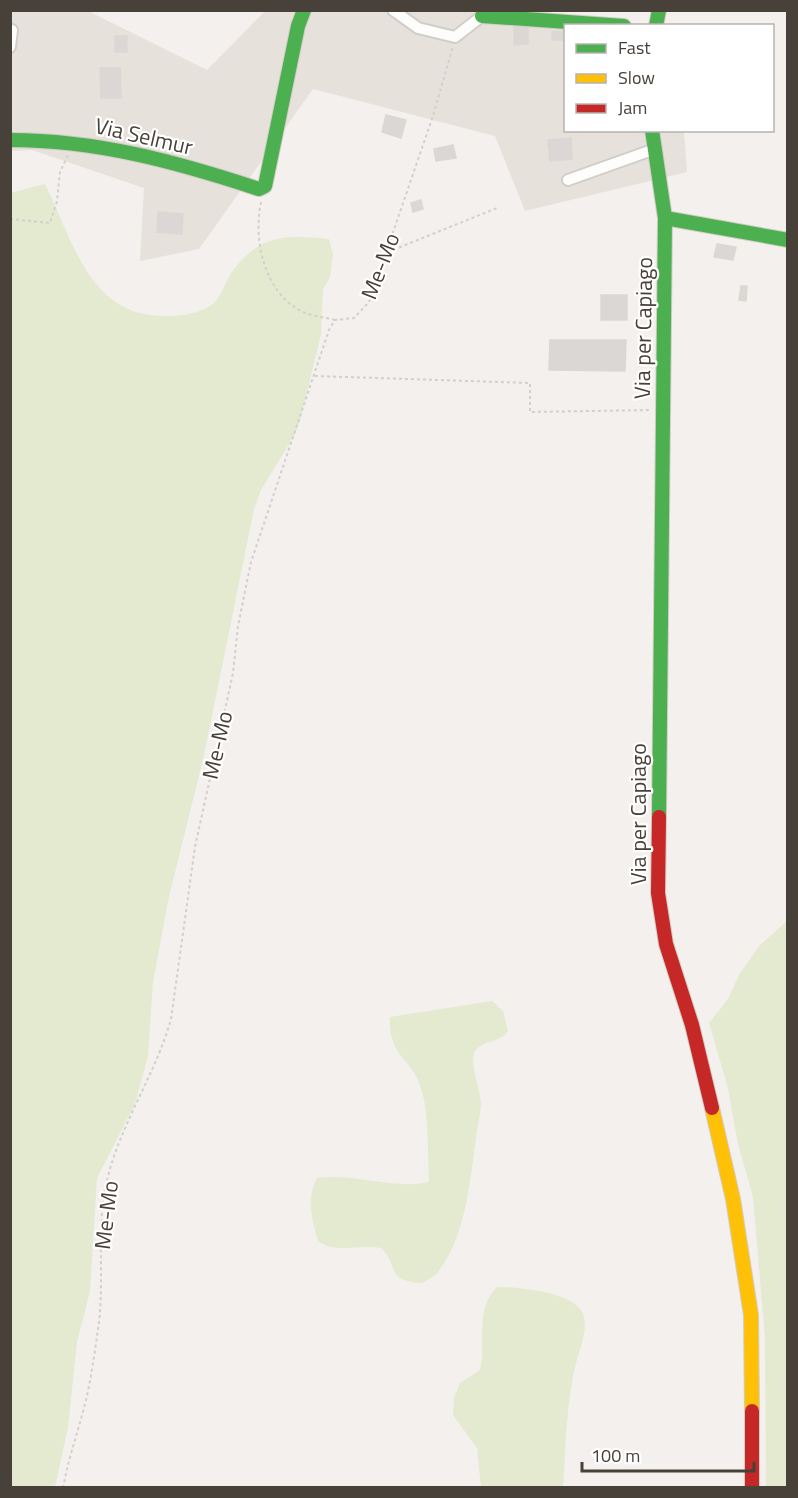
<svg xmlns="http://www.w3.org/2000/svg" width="798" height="1498" font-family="'Titillium Web',sans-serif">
<rect width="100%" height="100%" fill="#f3f0ed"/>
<path fill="#e6e1db" d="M502 10 645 25 566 26V130L684 131 687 172 525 211 495 136 313 89 199 249 140 261 144 188 32 150 11 151 10 11H88L207 70 265 11Z"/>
<path fill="#e3eacf" d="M45 184C73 240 89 317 165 316 181 316 200 314 213 304 221 297 226 281 232 272 259 234 287 235 329 239L333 254 330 277 323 289 321 334 300 421 294 436 261 490 254 509 204 755 168 901 153 982 148 1056 135 1104 97 1178 90 1291 77 1342 68 1427 55 1487 11 1488 10 193Z
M787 921 788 1487 766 1488 765 1338 753 1197 738 1144 728 1088 709 1023 728 999 740 973 760 945Z
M492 1001 503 1011 508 1031C500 1044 475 1040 473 1057 472 1071 481 1090 481 1106 480 1117 477 1127 476 1138 470 1180 466 1234 440 1269 436 1276 429 1279 422 1283 384 1281 400 1265 381 1248 360 1244 335 1254 318 1241 312 1220 306 1198 317 1178 354 1173 393 1190 429 1182 428 1156 429 1111 421 1088 412 1058 388 1057 390 1017Z
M497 1287C518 1287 574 1292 583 1314 588 1328 581 1346 577 1359 566 1400 566 1445 563 1487H481L477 1448 453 1415 454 1398 460 1383 480 1370C487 1342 474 1310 497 1287Z"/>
<path fill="#dbd7d4" stroke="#dbd7d3" stroke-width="1.5" d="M514 26H528V44L514 45Z
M552 31 563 32V40H552Z
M115 36H127V52H115Z
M100 68H120L121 98H101Z
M386 115 406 120 401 138 382 132Z
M571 138 572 159 550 161 548 140Z
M453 145 456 158 436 161 434 149Z
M421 200 423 209 413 212 411 203Z
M158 212 183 214 182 234 157 232Z
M717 244 736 247 733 260 714 257Z
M741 286H747L746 301 739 300Z
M601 295H627V320H601Z
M550 340H626L625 371 549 370Z"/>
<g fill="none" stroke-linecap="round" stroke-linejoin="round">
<defs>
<path id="street" d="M393 10 418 28 455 37 482 16 484 11
M10 47 12 30
M568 180 655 149"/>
<path id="fast" d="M482 16 624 26
M656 26 659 10
M652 130 665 218 659 817
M10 140C97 140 177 162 259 189L265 186 298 26 304 10
M665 218 788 240"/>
<path id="slow" d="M712 1108 733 1199 751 1315 752 1411"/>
<path id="jam" d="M659 817 658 893 666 944 692 1025 712 1108
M752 1411V1488"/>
</defs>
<use href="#street" stroke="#d1ceca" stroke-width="14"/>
<use href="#fast" stroke="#d1ccc4" stroke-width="16"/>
<use href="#slow" stroke="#d1ccc4" stroke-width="16"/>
<use href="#jam" stroke="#d1ccc4" stroke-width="16"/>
<path stroke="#d3d0cb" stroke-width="2" stroke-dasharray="3 3" stroke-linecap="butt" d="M261 202C253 240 264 290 299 310 309 316 324 317 335 320
M10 219 50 223 57 201 60 172 68 155
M388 252 497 208
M315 376 530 383V412L651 410
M63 1488C68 1460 77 1435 84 1408 91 1381 95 1350 99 1322 104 1278 97 1233 105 1190 116 1130 155 1077 171 1019L195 847 233 673 238 626 251 562 329 330 335 320 354 318 369 302 433 116 453 46"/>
<use href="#street" stroke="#fdfdfc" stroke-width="10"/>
<use href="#fast" stroke="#4caf50" stroke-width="14"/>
<use href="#slow" stroke="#ffc107" stroke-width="14"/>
<use href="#jam" stroke="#c62828" stroke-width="14"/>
</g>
<g text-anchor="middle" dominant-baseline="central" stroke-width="4.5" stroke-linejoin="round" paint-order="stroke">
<g font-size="22" fill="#484139" stroke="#fff">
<text transform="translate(144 136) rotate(13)">Via Selmur</text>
<text transform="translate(380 266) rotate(-69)">Me-Mo</text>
<text transform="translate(643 328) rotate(-89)">Via per Capiago</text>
<text transform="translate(217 745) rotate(-77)">Me-Mo</text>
<text transform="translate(638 814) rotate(-90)">Via per Capiago</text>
<text transform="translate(106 1215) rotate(-83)">Me-Mo</text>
</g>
</g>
<rect width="798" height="1498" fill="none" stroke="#484139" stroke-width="24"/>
<rect x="564" y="24" width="210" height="108" fill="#ffffff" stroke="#b6b3b0" stroke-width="1.5"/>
<rect x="576" y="44" width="30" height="9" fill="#4caf50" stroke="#b6b3b0" stroke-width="1.5"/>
<text x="618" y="54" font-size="18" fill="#484139">Fast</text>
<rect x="576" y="74" width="30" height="9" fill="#ffc107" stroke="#b6b3b0" stroke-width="1.5"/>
<text x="618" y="84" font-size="18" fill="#484139">Slow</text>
<rect x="576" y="104" width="30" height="9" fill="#c62828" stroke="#b6b3b0" stroke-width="1.5"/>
<text x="618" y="114" font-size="18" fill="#484139">Jam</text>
<path d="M582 1462v9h172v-9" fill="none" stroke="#484139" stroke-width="3"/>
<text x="591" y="1462" font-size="18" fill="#484139" stroke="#ffffff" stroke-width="4.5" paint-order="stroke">100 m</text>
</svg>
